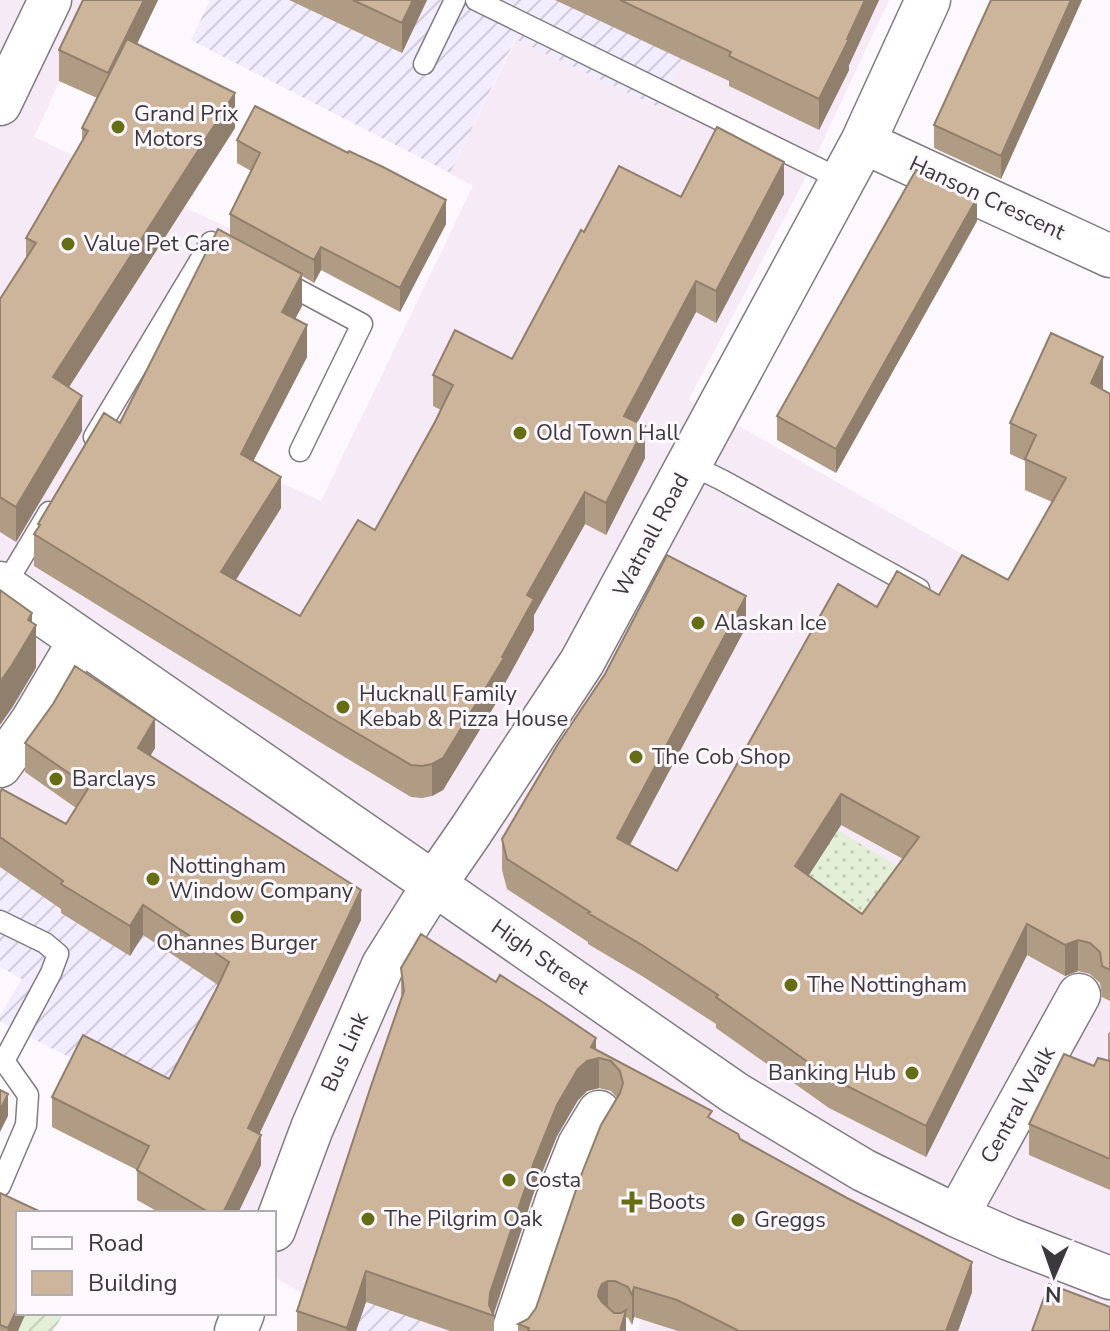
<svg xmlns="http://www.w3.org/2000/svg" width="1110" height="1331" font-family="'Nunito Sans',sans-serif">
<defs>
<pattern id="industrial-furrows" width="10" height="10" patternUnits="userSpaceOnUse" patternTransform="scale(2)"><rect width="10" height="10" fill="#f2edfe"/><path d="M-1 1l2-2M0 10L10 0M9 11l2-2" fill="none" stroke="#d0ccdb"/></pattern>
<pattern id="grass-dots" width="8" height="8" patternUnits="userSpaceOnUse" patternTransform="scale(2)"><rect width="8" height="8" fill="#e4efd8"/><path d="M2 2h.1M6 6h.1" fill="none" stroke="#c4ceba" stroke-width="1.8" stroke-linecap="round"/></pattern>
<pattern id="garden-furrows" width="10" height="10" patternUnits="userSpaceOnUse" patternTransform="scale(2)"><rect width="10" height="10" fill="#e4efd8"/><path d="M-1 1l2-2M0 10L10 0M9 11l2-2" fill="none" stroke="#c4ceba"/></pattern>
</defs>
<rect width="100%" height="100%" fill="#fdf8fe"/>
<path fill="#f5eaf6" d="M0 0H97L34 137 235 231 130 413 321 501 473 186 450 173 516 39 658 107 704 0H889L805 179 689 399 755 435 962 554 948 577 1007 611 1110 430V1331H638L641 1318 543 1290 497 1331H300L311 1298 274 1277V1213H159L137 1200 178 1111 24 978 0 965Z"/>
<path fill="url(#industrial-furrows)" d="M210 0H704L683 60 658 107 515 39 450 173 191 40Z
M0 867 15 877 143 935 229 991 179 1113 0 1022V1015L22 979 0 967Z
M366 1302 423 1321 420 1331H356Z"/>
<path fill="url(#grass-dots)" d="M771 790 914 876 862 945 806 905Z"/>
<path fill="url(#garden-furrows)" d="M26 1313H64L53 1331H18Z"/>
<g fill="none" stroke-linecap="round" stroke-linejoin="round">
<defs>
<path id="lane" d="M476 0 842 180
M424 64 455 0
M278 279 362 324 300 451
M94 437 211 242 233 254
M689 464 722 480 919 589
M4 587 49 512
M0 921 45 943 58 954 51 973 4 1061 28 1095 26 1125 0 1186"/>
<path id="street" d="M0 104 50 0
M863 142 1110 256
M0 766 32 721 80 640
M957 1216 1079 995
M274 1230 312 1128 383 965 434 884 735 1093 863 1170 957 1216 1009 1239 1110 1278
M236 1331 243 1313
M513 1331 557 1200 579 1145 599 1112"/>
<path id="secondary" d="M0 584 434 884 470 832 582 662 863 142 928 0"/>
</defs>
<use href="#lane" stroke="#817c81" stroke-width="23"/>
<use href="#street" stroke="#817c81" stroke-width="45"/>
<use href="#secondary" stroke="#817c81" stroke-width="47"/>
<use href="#lane" stroke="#fff" stroke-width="20"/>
<use href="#street" stroke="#fff" stroke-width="42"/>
<use href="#secondary" stroke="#fff" stroke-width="44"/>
</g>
<path fill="#b09c85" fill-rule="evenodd" d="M158 0 137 44 235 128 69 387 82 431 16 542 0 532V299L26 259V238L82 141V128L97 98 59 81V50Z
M289 0H427L402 53Z
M555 0H879L849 65V70L819 130 729 86V81Z
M991 0H1082L1001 179 934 148V125Z
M237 140 348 153 446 224 400 312 321 270 314 283 302 276V306L295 319 307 357 253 461 281 508 236 580 300 616 375 530 441 410 433 406V375L512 359 584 232 681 197 784 194 716 323 696 312 637 423 645 458 606 535 585 524 534 615V630L504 685V690L443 790 432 796 422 798 411 797 328 747 34 566V534L38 528V524L120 423 230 235V214L251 171 237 163Z
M977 221 836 473 777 440V416Z
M1103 388V390L1110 394V1001L1102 997 1100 983 1090 974 1078 971 1065 976 1027 955 926 1157 829 1108 716 1028V1024L642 976 588 944V942L507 889 502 870V839L746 627 630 845 677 871 877 607 1008 580 1052 502 1025 490V461L1010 454V423ZM841 825 903 859 862 914 808 876Z
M25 743 155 748 150 756 361 920 259 1134 261 1165 238 1213H160L137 1200V1170L52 1127V1097L169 1079 218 985 143 935 130 956 61 913V909L0 867V792L66 824 76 808 25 772Z
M401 968 596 1050 712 1119 740 1139 972 1292 958 1331H678L634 1317 632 1325 628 1318 626 1317V1331H518V1324L528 1319 536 1308 617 1098 611 1091 599 1088 587 1091 578 1100 557 1136 534 1192 494 1314V1331H450L366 1302 356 1331H297V1311L401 998Z
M1110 1031V1190L1029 1155V1124L1094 1066 1108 1061V1034Z
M0 1193 18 1331H0Z"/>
<path fill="#907f6c" d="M144 0H158L108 104V73Z
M413 0H427L402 53V23Z
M865 0H879L849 65V70L819 130V99Z
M1071 0H1082L1001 179V156Z
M235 93V128L53 412V377Z
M784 162V194L716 323V291Z
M977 198V221L836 473V449Z
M446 200V224L400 312V288Z
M321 247V270L314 283V260Z
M302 274V306L282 344V312Z
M696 281V312L624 448V416Z
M307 325V357L241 485V454Z
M1103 357V388L1091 414V383Z
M82 396V431L16 542V507Z
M645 426V458L606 535V503Z
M281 477V508L221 603V572Z
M585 492V524L534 615V630L504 685V690L443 790 432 796V764Z
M746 596V627L617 869V838Z
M32 613V631L36 625V668L12 708 0 725V682L28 620Z
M155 719V748L138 777V748Z
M841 794V825L795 897V866Z
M361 890V920L248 1158V1128Z
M143 905V935L130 956V926Z
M1027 924V955L926 1157V1126Z
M1078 940V971L1065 976V945Z
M596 1038V1058H599V1088L587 1091 578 1100 557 1136 534 1192 493 1315 489 1314 490 1293 534 1162 557 1105Z
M8 1094V1116L0 1132V1110Z
M261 1135V1165L238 1213H223Z
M972 1262V1292L958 1331H946Z
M366 1271V1302L356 1331H347Z
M608 1281V1311L599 1320V1290L602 1284Z
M634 1287V1317L632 1325V1295Z
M18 1307V1313H26L18 1331H8V1328Z
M626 1310V1331H620Z"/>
<path fill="#cdb59b" stroke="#907f6c" stroke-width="2" fill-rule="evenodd" d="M83 0H144L108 73 59 50Z
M353 0H413L402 23Z
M620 0H865L847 39H849L819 99 729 56 731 52Z
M991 0H1071L1001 156 934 125Z
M127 39 235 93 53 377 82 396 16 507 0 497V299L36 243 26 238 88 131 82 128Z
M255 106 348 153 349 151 383 167 446 200 400 288 321 247 314 260 230 214 260 153 237 140Z
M717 127 784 162 716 291 696 281 624 416 645 426 606 503 585 492 527 595 534 599 502 657 504 658 443 758 432 764 422 766 411 765 328 716 34 534 40 525 38 524 104 413 120 423 218 229 302 274 282 312 307 325 241 454 281 477 221 572 300 616 358 520 375 530 435 422 453 385 433 375 455 330 512 359 581 230 584 232 619 166 681 197Z
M916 170 977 198 836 449 777 416Z
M1051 333 1103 357 1091 383 1110 394V970L1102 966 1100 952 1090 943 1078 940 1065 945 1027 924 926 1126 829 1077 716 997 718 995 642 945 588 913 590 912 507 859 502 839 558 744 605 674 667 555 746 596 617 838 677 871 838 584 877 607 897 571 939 595 962 555 1008 580 1066 478 1025 459 1036 435 1010 423ZM841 794 919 837 862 914 795 866Z
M0 590 32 613 28 620 36 625 12 665 0 682Z
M75 666 155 719 138 748 361 890 248 1128 261 1135 223 1213H210L137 1170 149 1146 52 1097 83 1035 169 1079 215 992 229 962 143 905 130 926 61 884 63 881 0 837V792L2 789 66 824 89 787 25 743 53 704Z
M421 934 496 982 500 975 541 1001 596 1038 591 1047 712 1111 708 1117 738 1134 740 1139 847 1198 972 1262 946 1331H739L677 1300 634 1287 632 1295 628 1287 615 1281H608L602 1284 599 1290 598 1296 602 1302 614 1313H621L626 1310 620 1331H528L529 1328 518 1324 528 1319 536 1308 580 1178 601 1125 620 1093 623 1083 620 1071 611 1061 599 1058 587 1061 578 1069 557 1105 534 1162 490 1293 489 1305 494 1316 366 1271 347 1328 297 1311 371 1086 404 991 401 968Z
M1064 1054 1094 1066 1098 1058 1110 1061V1159L1029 1124Z
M0 1090 8 1094 0 1110Z
M0 1193 43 1213H18V1307L8 1328 0 1325Z
M1049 1284 1110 1307V1331H1032Z"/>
<g fill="#656e15" stroke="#fdf8fe" stroke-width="3">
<circle cx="118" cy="127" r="8"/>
<circle cx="68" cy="244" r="8"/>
<circle cx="520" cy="433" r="8"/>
<circle cx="698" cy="623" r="8"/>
<circle cx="343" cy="707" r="8"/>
<circle cx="636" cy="757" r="8"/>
<circle cx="56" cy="779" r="8"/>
<circle cx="153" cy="879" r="8"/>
<circle cx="237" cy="917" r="8"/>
<circle cx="791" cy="985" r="8"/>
<circle cx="912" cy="1073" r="8"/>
<circle cx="509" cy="1180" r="8"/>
<path d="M628 1190h8v8h8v8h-8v8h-8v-8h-8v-8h8z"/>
<circle cx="368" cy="1219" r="8"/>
<circle cx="738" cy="1220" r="8"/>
</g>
<g text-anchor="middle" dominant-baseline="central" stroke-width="6" stroke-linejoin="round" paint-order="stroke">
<g font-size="22" fill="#3c393c" stroke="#fdf8fe" text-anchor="start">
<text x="134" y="114">Grand Prix<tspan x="134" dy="25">Motors</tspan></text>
<text x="84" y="244">Value Pet Care</text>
<text x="536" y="433">Old Town Hall</text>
<text x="714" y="623">Alaskan Ice</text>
<text x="359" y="694">Hucknall Family<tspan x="359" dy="25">Kebab &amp; Pizza House</tspan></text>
<text x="652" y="757">The Cob Shop</text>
<text x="72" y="779">Barclays</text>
<text x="169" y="866">Nottingham<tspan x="169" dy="25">Window Company</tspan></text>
<text x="237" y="943" text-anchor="middle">Ohannes Burger</text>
<text x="807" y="985">The Nottingham</text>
<text x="896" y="1073" text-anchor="end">Banking Hub</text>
<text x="525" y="1180">Costa</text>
<text x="648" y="1202">Boots</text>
<text x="384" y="1219">The Pilgrim Oak</text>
<text x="754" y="1220">Greggs</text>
</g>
<g font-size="22" fill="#3c393c" stroke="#fdf8fe">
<text transform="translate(987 198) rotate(25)">Hanson Crescent</text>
<text transform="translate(651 535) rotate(-62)">Watnall Road</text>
<text transform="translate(540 957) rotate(35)">High Street</text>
<text transform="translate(345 1052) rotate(-66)">Bus Link</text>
<text transform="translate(1018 1105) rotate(-61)">Central Walk</text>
</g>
</g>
<rect x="16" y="1211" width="260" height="104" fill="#fdf8fe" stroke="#b0acb0" stroke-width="2"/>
<rect x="32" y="1237" width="40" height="12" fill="#ffffff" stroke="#b0acb0" stroke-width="2"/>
<text x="88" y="1251" font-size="24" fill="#3c393c">Road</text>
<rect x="32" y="1271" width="40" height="24" fill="#cdb59b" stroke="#b0acb0" stroke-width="2"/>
<text x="88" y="1291" font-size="24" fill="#3c393c">Building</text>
<g transform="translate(1054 1275) rotate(182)" stroke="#fdf8fe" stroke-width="6" paint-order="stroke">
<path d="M0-6L14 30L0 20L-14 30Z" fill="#3c393c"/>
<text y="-12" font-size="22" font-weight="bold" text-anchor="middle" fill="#3c393c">N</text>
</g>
</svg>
